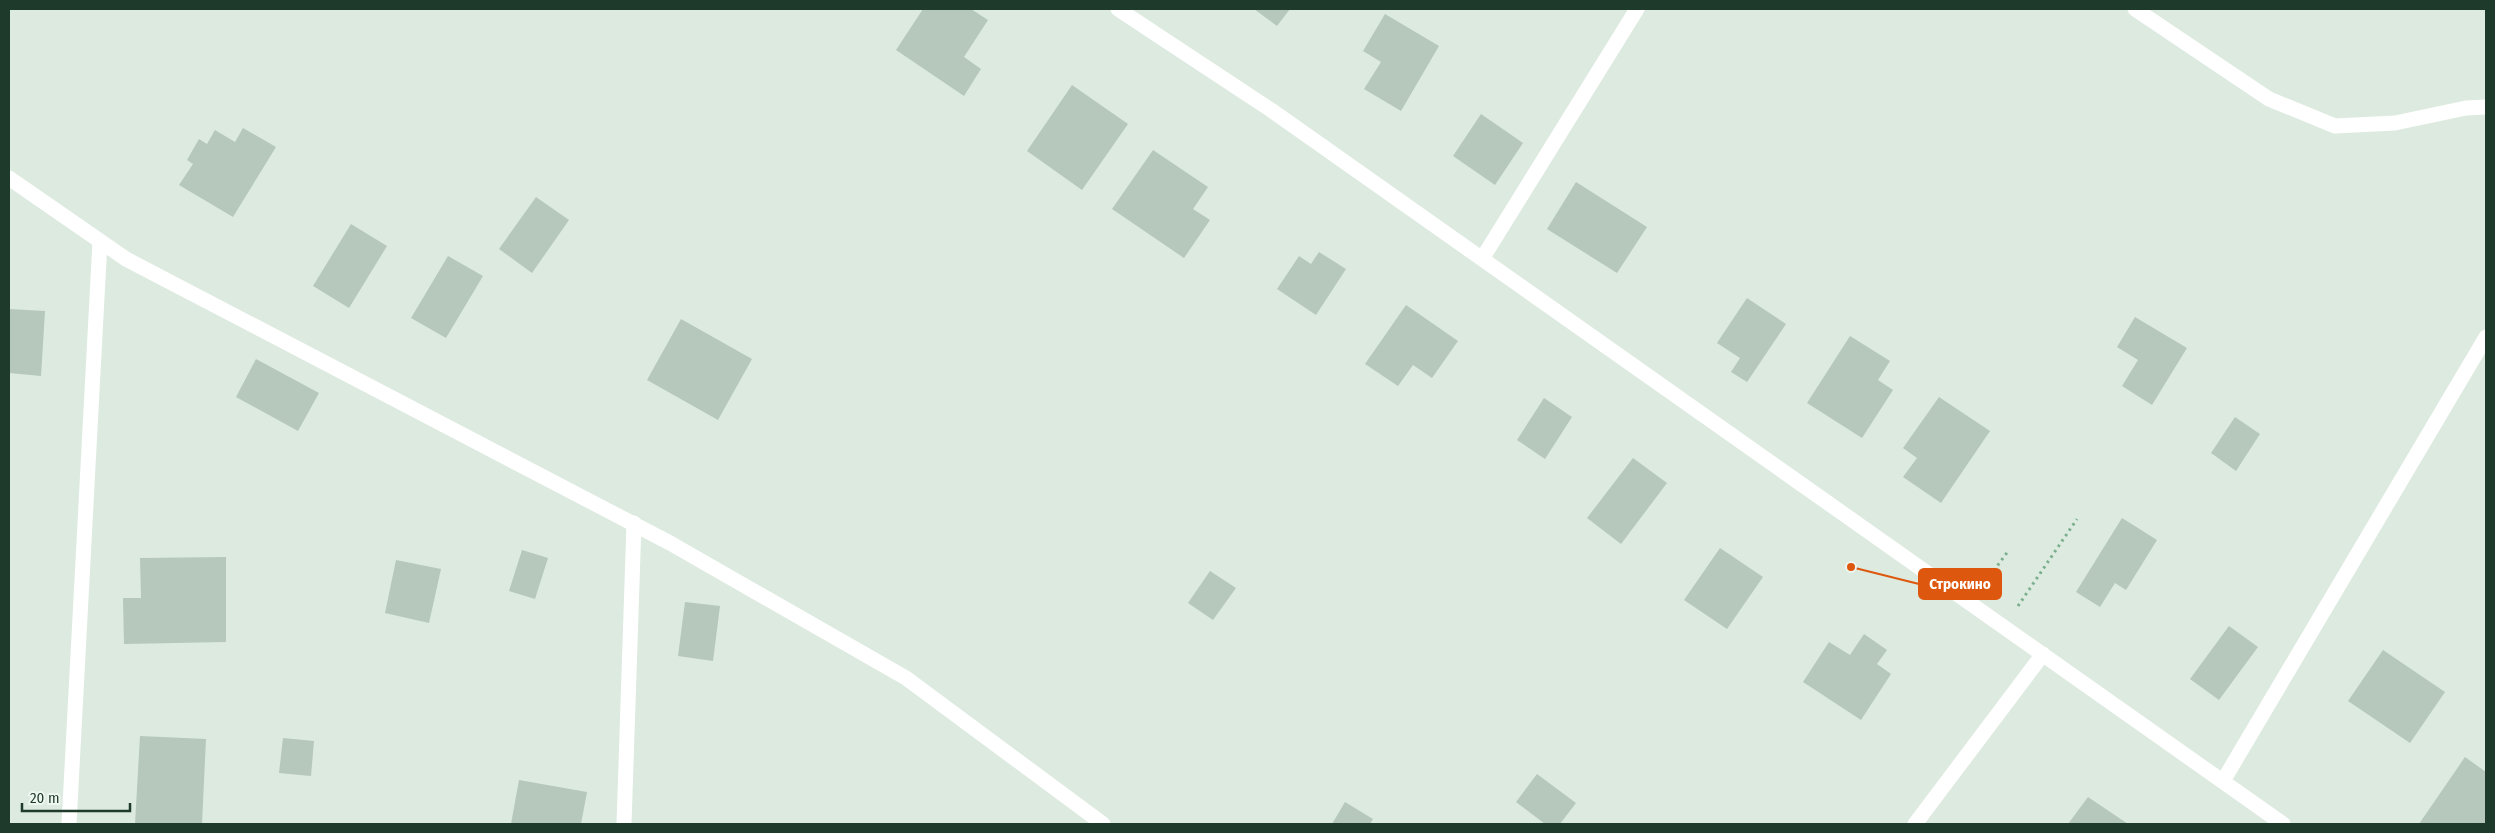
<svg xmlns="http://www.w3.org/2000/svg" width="2495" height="833" font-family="'Fira Sans Condensed',sans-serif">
<rect width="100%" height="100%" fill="#ddeae0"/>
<path fill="#b5c8bb" d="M923 9H971L988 20 964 57 981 69 964 96 896 50Z
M1254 9H1290L1277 26Z
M1385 14 1439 46 1401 111 1364 89 1381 62 1363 51Z
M1072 85 1128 124 1082 190 1027 151Z
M1481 114 1523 143 1495 185 1453 156Z
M243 128 276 147 233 217 179 185 193 164 187 160 199 139 207 144 215 130 235 142Z
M1153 150 1208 187 1193 209 1210 220 1184 258 1112 209Z
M1576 182 1647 227 1617 273 1547 229Z
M536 197 569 220 532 273 499 249Z
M351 224 387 246 349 308 313 286Z
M1319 252 1346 269 1316 315 1277 289 1299 256 1311 264Z
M448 256 483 276 446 338 411 318Z
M1747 298 1786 324 1747 382 1731 372 1740 358 1717 343Z
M1406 305 1458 341 1432 378 1413 365 1398 386 1365 364Z
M9 309 45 311 41 376 9 373Z
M2135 317 2187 348 2152 405 2122 386 2138 360 2117 347Z
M681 319 752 359 718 420 647 380Z
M1850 336 1890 361 1878 380 1893 390 1862 438 1807 403Z
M256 359 319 393 298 431 236 397Z
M1939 397 1990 431 1941 503 1903 477 1917 458 1903 448Z
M1544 398 1572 417 1545 459 1517 440Z
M2235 417 2260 434 2236 471 2211 453Z
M1633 458 1667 483 1621 544 1587 518Z
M2122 518 2157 540 2126 590 2115 583 2100 607 2076 592Z
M1720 548 1763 577 1727 629 1684 600Z
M522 550 548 558 535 599 509 591Z
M226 557V642L124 644 123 598H141L140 558Z
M396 560 441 569 429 623 385 613Z
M1210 571 1236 588 1213 620 1188 603Z
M685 602 720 606 713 661 678 656Z
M2229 626 2258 647 2219 700 2190 679Z
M1864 634 1887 650 1877 664 1891 674 1861 720 1803 682 1829 642 1850 655Z
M2383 650 2445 692 2410 743 2348 701Z
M140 736 206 739 202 824H135Z
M283 738 314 741 311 776 279 773Z
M2465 757 2486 772V824H2419Z
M1537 774 1576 803 1560 824H1545L1516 802Z
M519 780 587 792 581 824H511Z
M2088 797 2128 824H2068Z
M1345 802 1373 819 1370 824H1332Z"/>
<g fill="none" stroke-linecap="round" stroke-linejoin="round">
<path stroke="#7bb08f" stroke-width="3" stroke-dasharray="2.5 4" stroke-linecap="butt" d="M1986 581 2009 550
M2018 606 2077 519"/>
<path stroke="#fff" stroke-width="15" d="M1118 9 1271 110 2283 824
M2135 9 2269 99 2335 126 2395 123 2466 108 2486 107
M9 178 126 259 670 543 906 678 1103 824
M1482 259 1637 9
M2223 781 2486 337
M69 824 100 241
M624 824 634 523
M1915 824 2043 654"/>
</g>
<path fill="none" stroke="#de570e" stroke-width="2" d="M1851 567L1919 584"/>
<circle fill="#de570e" stroke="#edf7ef" stroke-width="2" cx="1851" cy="567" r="5"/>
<rect fill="#de570e" stroke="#de570e" stroke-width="2" x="1919" y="569" width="82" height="30" rx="5"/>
<g font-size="15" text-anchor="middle" font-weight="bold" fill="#fff">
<text x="1960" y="589">Строкино</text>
</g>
<rect width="2495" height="833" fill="none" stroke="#1e3a2a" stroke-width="20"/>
<path d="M22 803v8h108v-8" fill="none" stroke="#1e3a2a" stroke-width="2.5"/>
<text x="30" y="803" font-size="15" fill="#1e3a2a" stroke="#edf7ef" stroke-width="4" paint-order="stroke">20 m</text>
</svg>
